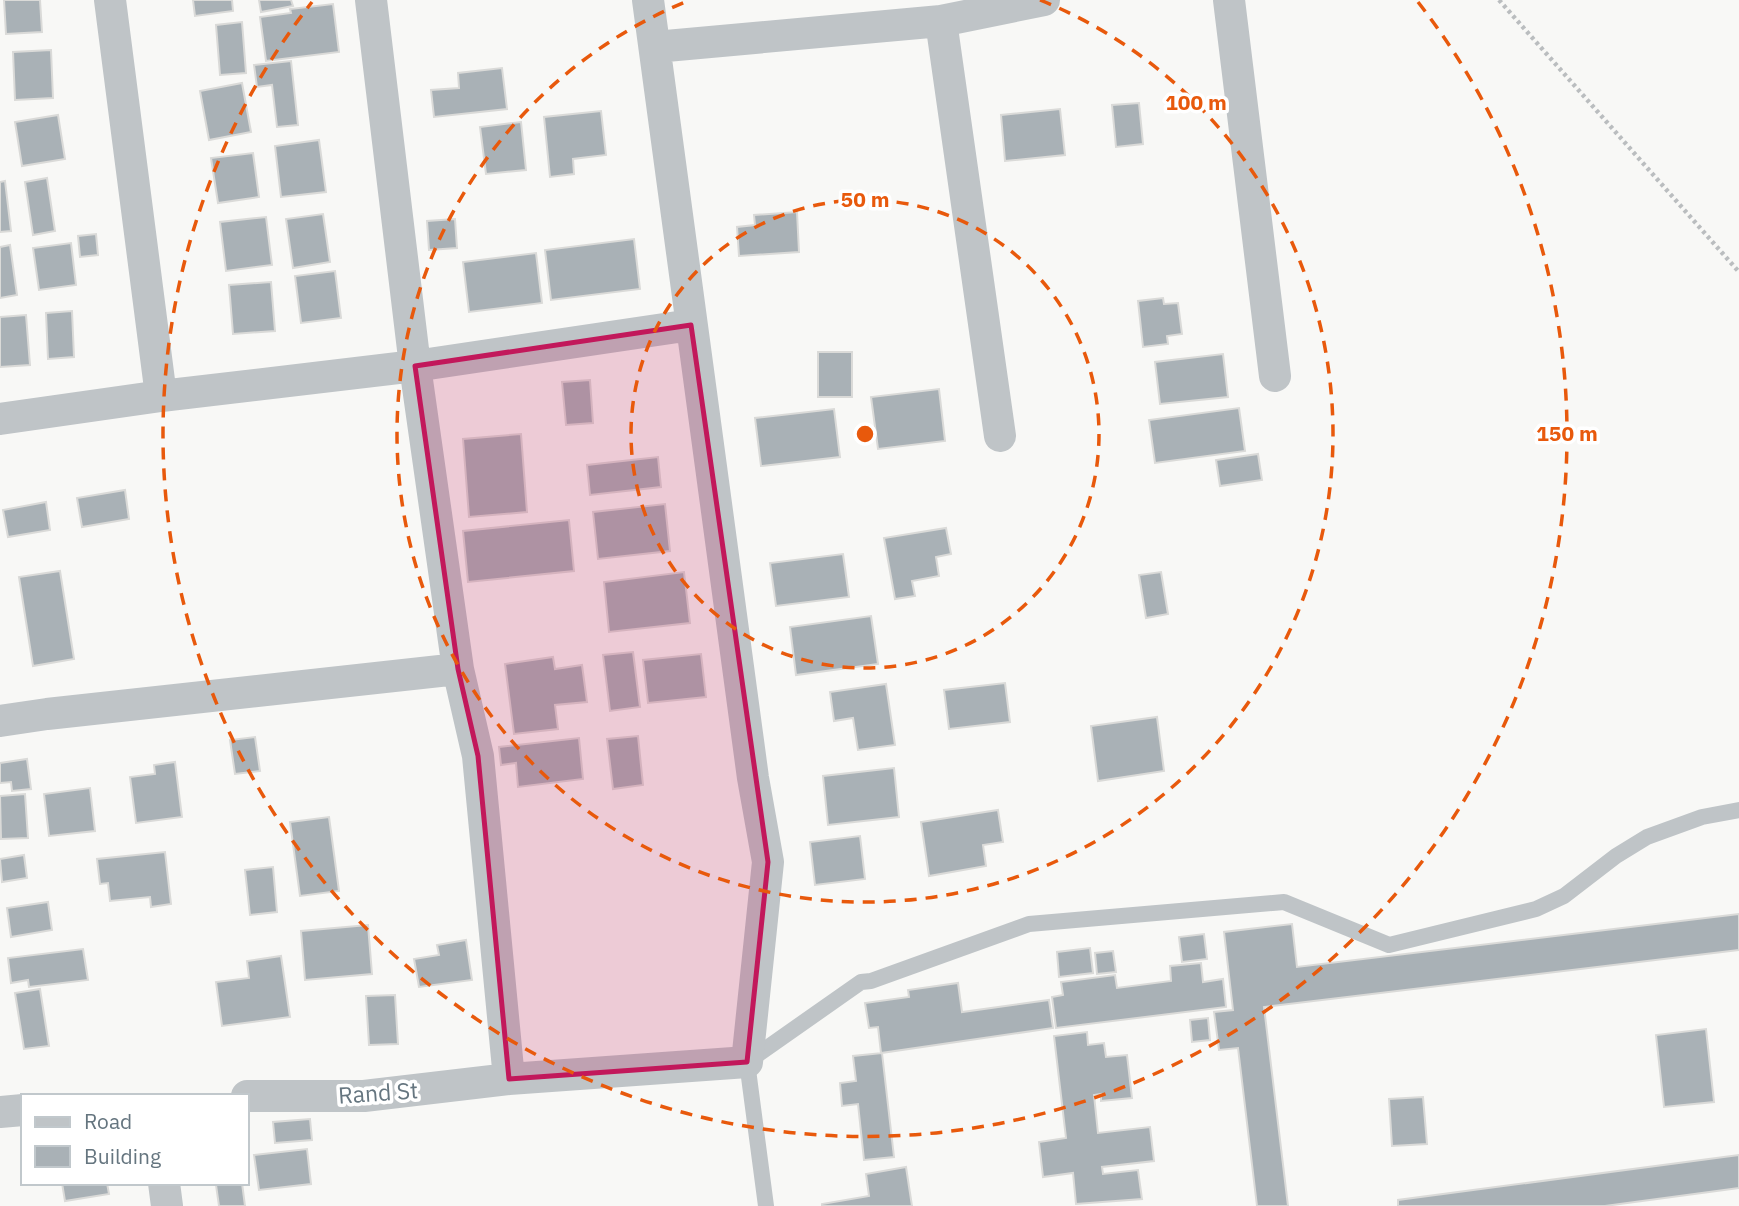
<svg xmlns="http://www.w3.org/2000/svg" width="1739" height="1206" font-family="'IBM Plex Sans',sans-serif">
<rect width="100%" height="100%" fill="#f8f8f6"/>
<path fill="#a9b1b6" stroke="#dadad8" stroke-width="2" d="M4 0H40L42 32 6 34Z
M193 0H232L233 11 195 16Z
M259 0H291L293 6 261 12Z
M333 4 339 52 266 61 260 17 291 13 290 9Z
M242 22 246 73 220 75 216 25Z
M51 50 53 98 15 100 13 52Z
M291 61 298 125 277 127 272 85 257 87 254 65Z
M502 68 507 109 434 117 431 90 459 88 458 73Z
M242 83 251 132 209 140 200 91Z
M1139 103 1143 144 1116 147 1112 105Z
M1060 109 1065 155 1005 161 1001 115Z
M601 111 606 155 573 159 574 174 550 177 544 117Z
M58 115 65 159 22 166 15 122Z
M521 122 526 170 486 174 480 127Z
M319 140 326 192 281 197 275 146Z
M253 153 259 197 218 203 211 158Z
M47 178 55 231 33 235 25 182Z
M5 181 11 231 0 232V182Z
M797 212 799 252 739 256 737 227 755 225 754 215Z
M323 214 330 262 293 268 286 219Z
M266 217 272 265 226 271 220 222Z
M455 219 457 248 429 250 427 221Z
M96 234 98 255 80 257 78 236Z
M634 239 640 289 551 300 545 250Z
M71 243 76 285 39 290 33 248Z
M10 245 17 295 0 298V247Z
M536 253 542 303 469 312 463 262Z
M335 271 341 318 301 323 295 276Z
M271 282 275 331 233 334 229 285Z
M1163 298 1164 304 1178 303 1182 334 1167 336 1168 344 1143 347 1138 301Z
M72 311 74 357 48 359 46 313Z
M26 315 30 365 0 367V317Z
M818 352H852V397H818Z
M1223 354 1228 397 1160 404 1155 362Z
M590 380 593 423 566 425 562 382Z
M939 389 945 441 878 449 871 397Z
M1239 408 1245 451 1155 463 1149 420Z
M834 409 840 457 761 466 755 418Z
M521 434 527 512 469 517 463 439Z
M1258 454 1262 480 1220 486 1216 460Z
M658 457 661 487 590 495 587 465Z
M125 490 129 519 82 527 77 498Z
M46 502 50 530 8 537 3 510Z
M665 504 670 551 598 559 593 512Z
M569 520 574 571 468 582 463 531Z
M946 528 951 554 936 557 939 576 912 581 915 596 895 599 884 538Z
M843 554 849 597 776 606 770 563Z
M60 571 74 659 33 666 19 577Z
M684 572 690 623 609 632 604 582Z
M1161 572 1168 614 1146 618 1139 575Z
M871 616 878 664 796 675 790 627Z
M633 652 640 707 610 711 603 655Z
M701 654 706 697 648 703 643 660Z
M553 657 555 669 582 665 587 702 555 705 558 729 514 734 505 664Z
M1005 683 1010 722 949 729 944 690Z
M886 684 895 745 858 750 853 718 834 721 830 692Z
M1157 717 1164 771 1098 781 1091 726Z
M638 736 643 785 613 789 607 739Z
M255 737 260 771 235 774 230 740Z
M579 738 583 779 518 787 516 763 501 765 499 747Z
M27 759 31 789 12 791 11 782 0 783V763Z
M175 762 182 817 136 823 130 777 155 774 154 765Z
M894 768 899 817 828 825 823 776Z
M90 788 95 831 49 836 44 794Z
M25 794 28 838 1 839 0 796Z
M998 810 1003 842 983 845 986 866 929 876 921 822Z
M329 817 339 891 300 896 290 822Z
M860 836 865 879 815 885 810 842Z
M165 852 171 904 151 907 150 897 110 901 108 883 100 884 97 859Z
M24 855 27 878 2 882 0 859Z
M273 867 277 912 250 915 245 870Z
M48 902 52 930 11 937 7 908Z
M1739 914V950L1264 1007 1288 1206H1257L1238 1048 1219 1050 1214 1012 1233 1010 1224 932 1292 924 1297 967Z
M368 925 372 974 305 980 301 931Z
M1204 934 1207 959 1182 962 1179 937Z
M466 940 472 980 419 987 414 959 439 955 437 945Z
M1090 948 1093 973 1059 977 1057 952Z
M83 949 88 980 29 987 28 980 11 983 8 958Z
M1113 951 1116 972 1097 974 1095 953Z
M281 956 290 1017 222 1026 216 982 249 978 247 961Z
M1201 963 1203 982 1223 979 1226 1007 1056 1028 1052 997 1063 995 1061 982 1115 975 1117 988 1171 981 1170 966Z
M958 983 962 1012 1049 1000 1053 1028 881 1053 878 1027 869 1028 865 1003 909 997 908 990Z
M40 989 49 1046 24 1049 15 993Z
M395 995 398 1044 369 1045 366 996Z
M1208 1018 1210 1040 1192 1042 1190 1020Z
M1706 1029 1714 1102 1664 1107 1656 1035Z
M1087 1032 1088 1045 1104 1043 1106 1057 1127 1055 1132 1098 1101 1101V1094L1094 1095 1098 1133 1150 1127 1154 1161 1102 1167 1103 1174 1138 1170 1142 1199 1076 1204 1073 1173 1043 1177 1039 1142 1066 1138 1054 1036Z
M882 1053 894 1157 864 1160 858 1104 842 1106 840 1083 856 1081 853 1056Z
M1423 1097 1427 1144 1392 1146 1389 1099Z
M310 1119 312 1140 275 1143 273 1122Z
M307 1149 311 1184 259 1190 254 1155Z
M1739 1155V1188L1605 1206H1398V1200Z
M906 1167 912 1206H822V1204L869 1196 866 1174Z
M62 1183H107L109 1194 65 1201Z
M242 1183 245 1206H219L216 1185Z"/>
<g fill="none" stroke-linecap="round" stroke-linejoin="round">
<path stroke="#babdbf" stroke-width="4.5" stroke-dasharray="3.5 3.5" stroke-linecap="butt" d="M1499 0 1739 272"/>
<path stroke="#bfc4c7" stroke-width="16" d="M766 1206 747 1062 861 982 871 981 1029 924 1284 902 1389 945 1536 909 1564 896 1616 856 1647 837 1702 817 1739 810"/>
<path stroke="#bfc4c7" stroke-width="32" d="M110 0 161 396
M371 0 415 366 458 669 478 756 509 1079
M1229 0 1275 376
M941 21 1000 436
M655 47 941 21 1044 0
M0 419 161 396 415 366 691 325
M0 721 47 714 458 669
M247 1096H364L509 1079 747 1062 768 862 753 778 648 0
M0 1112 23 1110
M164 1183 167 1206"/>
</g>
<path fill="#c2185b" fill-opacity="0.2" stroke="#c2185b" stroke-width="5" stroke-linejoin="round" d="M691 325 768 862 747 1062 509 1079 478 756 458 669 415 366Z"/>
<g fill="none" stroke="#e8590c" stroke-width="3.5" stroke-dasharray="12 9">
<circle cx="865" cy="434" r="234"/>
<path d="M1040 0A468 468 0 1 1 690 0"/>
<path d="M1418 2A702 702 0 1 1 312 2"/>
</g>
<g text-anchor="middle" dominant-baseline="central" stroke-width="7" stroke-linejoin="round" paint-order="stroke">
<g font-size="23" fill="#65757f" stroke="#fff">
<text transform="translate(378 1092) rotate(-4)">Rand St</text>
</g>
</g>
<circle cx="865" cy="434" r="10" fill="#e8590c" stroke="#fff" stroke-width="3.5"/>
<g font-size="21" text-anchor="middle" font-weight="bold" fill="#e8590c" stroke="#fff" stroke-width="7" stroke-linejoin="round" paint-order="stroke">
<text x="1196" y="110">100 m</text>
<text x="865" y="207">50 m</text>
<text x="1567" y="441">150 m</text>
</g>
<rect x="21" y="1094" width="228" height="91" fill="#ffffff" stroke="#c1c8cc" stroke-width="2"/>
<rect x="35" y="1117" width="35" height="10" fill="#bfc4c7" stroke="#c1c8cc" stroke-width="2"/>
<text x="84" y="1129" font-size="21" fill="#65757f">Road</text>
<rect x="35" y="1146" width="35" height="21" fill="#a9b1b6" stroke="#c1c8cc" stroke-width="2"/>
<text x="84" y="1164" font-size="21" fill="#65757f">Building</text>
</svg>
